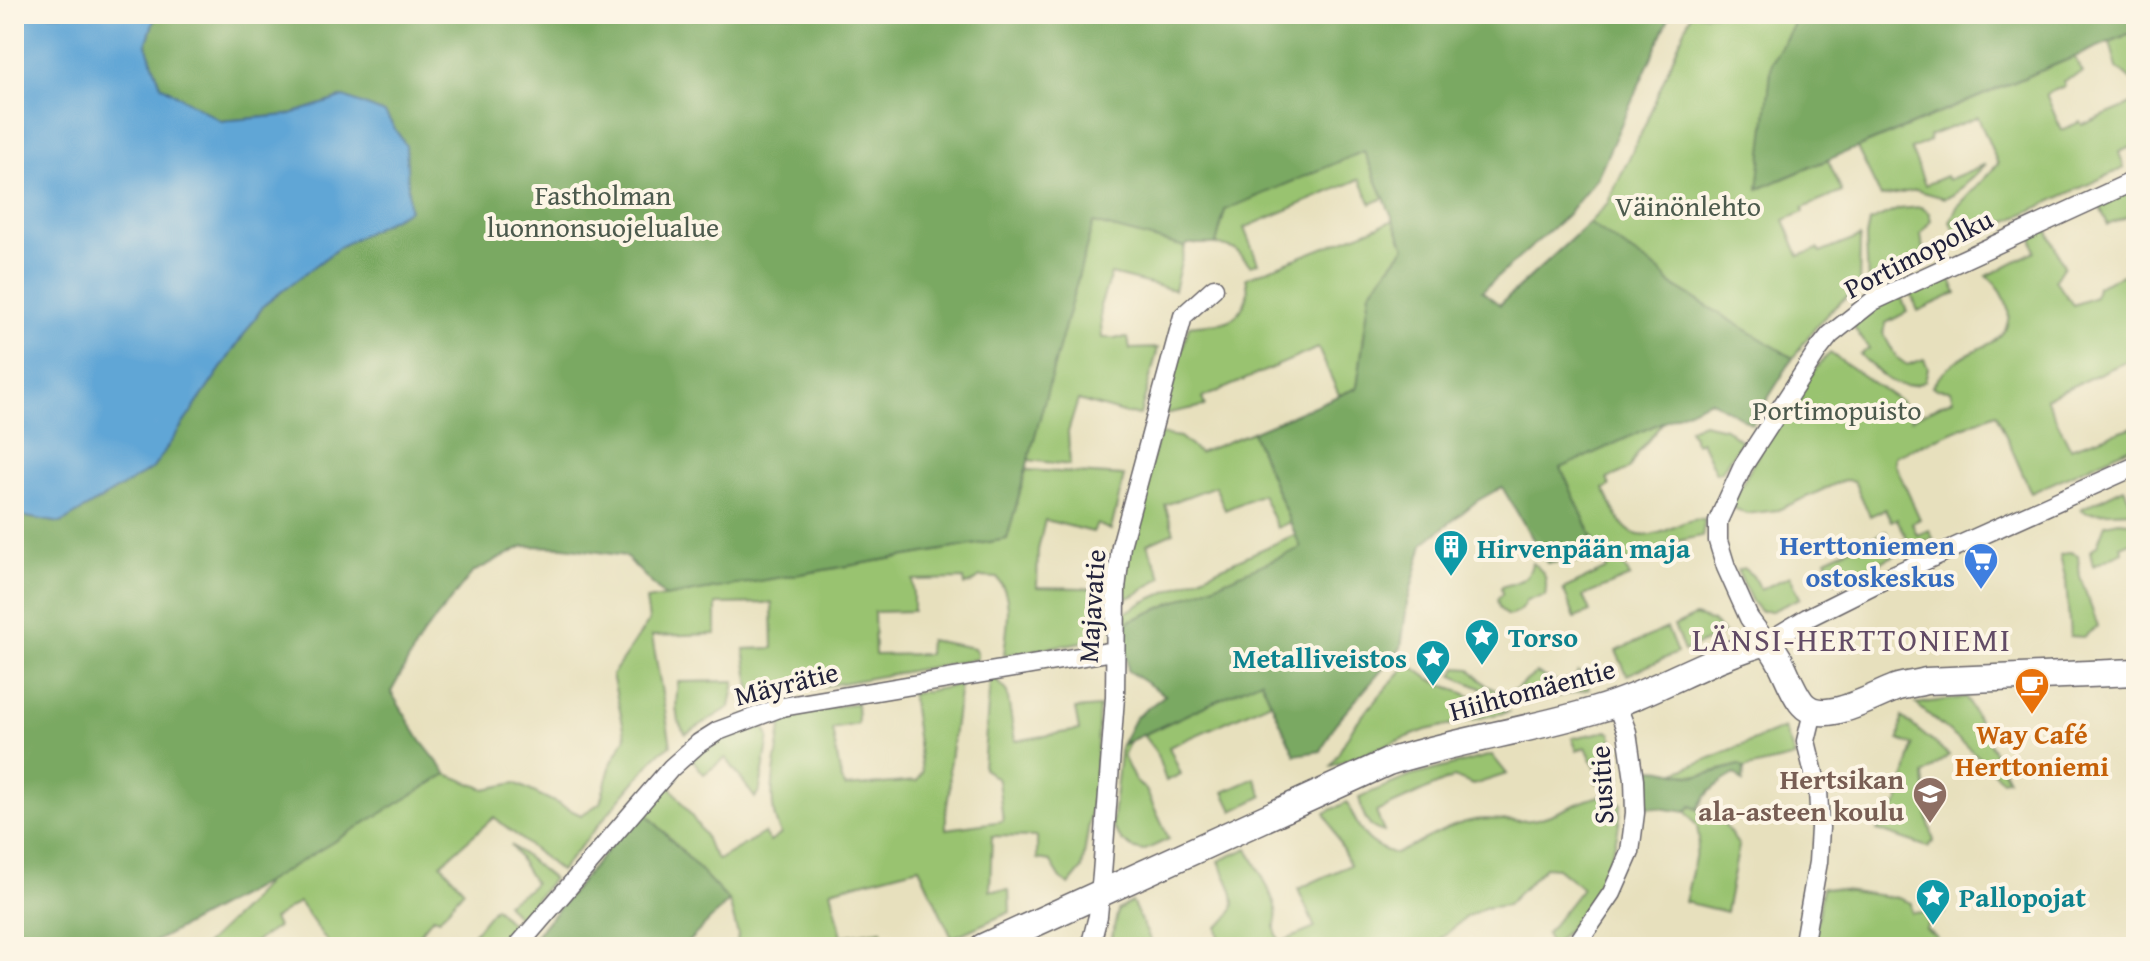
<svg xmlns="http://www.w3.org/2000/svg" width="2150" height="961" font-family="'Gentium Book Plus',serif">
<rect width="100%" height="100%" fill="#fcf5e5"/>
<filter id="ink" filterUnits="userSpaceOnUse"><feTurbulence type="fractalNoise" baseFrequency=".0125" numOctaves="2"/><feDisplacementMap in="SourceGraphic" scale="16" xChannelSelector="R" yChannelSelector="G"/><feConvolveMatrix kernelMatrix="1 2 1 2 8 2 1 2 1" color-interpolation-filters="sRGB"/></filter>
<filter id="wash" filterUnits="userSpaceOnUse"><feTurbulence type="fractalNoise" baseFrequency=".006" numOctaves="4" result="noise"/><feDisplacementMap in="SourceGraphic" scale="32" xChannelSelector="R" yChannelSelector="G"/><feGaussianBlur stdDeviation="1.8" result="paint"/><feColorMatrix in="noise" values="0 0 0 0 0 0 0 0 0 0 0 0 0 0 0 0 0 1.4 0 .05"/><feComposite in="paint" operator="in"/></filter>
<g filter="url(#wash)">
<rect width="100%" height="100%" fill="#e7e0bd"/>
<path fill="#99c36f" stroke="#5e7255" stroke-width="2" d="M1691 14H1792L1793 26 1772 62 1759 189 1828 160 1842 192 1803 208 1804 212 1784 220 1799 256 1818 249 1820 253 1860 237 1859 290C1830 305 1811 332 1793 358L1672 285 1661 272 1499 305 1589 223 1607 204 1645 125Z
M2136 31V84L2117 68 2110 42Z
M2074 57 2083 73 2063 81 2065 86 2046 94 2061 130 2080 122 2082 125 2136 102V145L2119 152 2124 168 1984 232 1955 230 1950 222 1957 207 1998 164 1978 117 1929 136 1930 141 1911 149 1925 185 1946 176 1948 180 1986 164 1954 195 1944 198 1916 190 1881 197 1857 148Z
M1364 151 1384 198 1371 204 1360 179 1244 228 1258 263 1250 265 1236 250 1216 244 1225 210Z
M2136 188V213L2108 225 2099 205Z
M1921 207 1929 213 1931 220 1921 234 1924 259 1868 285 1866 237 1869 222 1899 209Z
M1394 220 1405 247 1370 292 1357 388 1339 395 1318 348 1202 398 1205 406 1164 414 1189 326C1200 324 1217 325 1227 321 1244 314 1251 294 1246 278Z
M1093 222 1185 247 1174 290 1111 274 1100 306 1102 338H1128L1130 349 1158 348 1140 415 1126 414 1078 400 1068 432 1070 465 1028 460Z
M2047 229 2064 266 2055 280 2073 305 2095 297 2097 286 2136 269V357L2046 398 2070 448 2136 426V445L2031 493 1996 413 1895 456V464L1920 519 1912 523 1917 535 1929 530 1933 538 1911 547 1897 519 1891 521 1885 509 1870 516 1854 481 1844 480 1778 510 1746 514 1730 506C1756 457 1791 392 1830 353L1901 402 1912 419 1953 399 1950 390 1936 389 1932 386C1940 375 1948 366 1959 359 1970 351 1983 348 1994 341 2020 322 2007 293 1987 276L2035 251 2032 235Z
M1948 274 1957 293 1918 311 1910 292Z
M1901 296 1907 312 1886 323 1883 333 1896 357 1907 365 1924 359 1928 368 1925 381C1896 395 1880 374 1860 354L1869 349 1853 326 1881 305Z
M1664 421 1637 454 1629 469 1607 479 1610 486 1604 489C1622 527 1629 549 1674 527 1684 522 1693 518 1705 520L1702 536 1673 542 1623 564 1630 577 1583 596 1590 612 1575 618 1563 589 1607 569 1560 468Z
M1703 423 1725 428 1741 441 1722 471 1716 473 1701 441 1696 443 1689 429Z
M1252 432 1290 522 1277 528 1262 494 1225 510 1215 486 1165 505 1174 532 1147 544 1162 577 1137 594 1123 600C1124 544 1145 488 1159 434L1180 437 1199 453Z
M1026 470 1124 476 1111 530 1097 524 1093 532 1045 520 1038 550 1037 587 1086 588 1101 591C1101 610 1105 629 1088 641L1004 655C1006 630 1015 598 997 578L980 577 972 583 965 585 964 579 913 580V611L874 612 875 655 928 654 929 640 974 648 977 654V659L752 699 744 649 773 648 772 603 716 604V634L652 636 671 745 657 755 560 871 494 817 441 864 464 890 439 919 433 917 420 933 415 947H331L299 902 273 919 277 927 247 947H203L246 906 266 882 447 774 485 789 515 783 581 815 600 803 611 764 626 737 612 675 649 621 646 600 1007 539Z
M2124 488 2135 511 2087 513 2081 509Z
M2119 521 2136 523V540L2121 546 2123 552 2093 566 2090 551 2097 545 2105 524Z
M1886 531 1896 555 1836 582 1826 559Z
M1296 534 1302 548 1123 624V614L1144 602Z
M2070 552 2078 555 2080 577 2098 626 2083 637 2070 636 2066 581 2060 555Z
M1532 563C1546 572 1548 580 1545 596L1526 600C1522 610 1518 614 1507 616L1499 608 1497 599 1502 594 1501 587C1517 582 1529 581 1532 563Z
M1743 568 1753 576 1760 590 1790 576 1800 598 1772 611H1760L1752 602 1737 570Z
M1695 616 1711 621 1724 633 1684 651 1674 626Z
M1667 628 1677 653 1627 675 1616 651Z
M1408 663 1430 679 1508 712 1426 730 1331 766 1355 724Z
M1457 668 1470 669 1487 686 1502 693 1516 689 1536 673 1557 682 1575 677 1578 672 1582 674 1589 689 1525 704 1515 703 1453 676Z
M995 679 1007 692 1015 741 1079 730 1075 709 1099 707 1095 784 1082 869 1069 885 1061 879 1050 861 1037 859V837L992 836 990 890H1009L1010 912 952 938 919 867 831 890 842 936 882 930 886 947H729L737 942 738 935 729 901 642 809 667 781 704 834 710 849 718 860 764 833 770 842 781 834C762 798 780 755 782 716L857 703 858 724 832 729 841 778 845 787 917 781 922 772 911 694 960 685 949 768 950 787 946 811V829L1003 821 998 780 983 768 990 680Z
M1261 679 1271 702 1169 747 1181 774 1166 781 1156 752 1143 735Z
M735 681 730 707 686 734C673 719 676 701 678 682Z
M1966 697 2008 779 2001 780 1985 762 1916 704Z
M1902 717 1949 755 1924 775 1928 820 1934 841 1928 847 1877 830 1899 802 1913 745 1899 740Z
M757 723 766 730 769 737 760 789 755 798 726 758 704 774 692 759 733 732Z
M1784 728 1795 757 1744 769 1739 765 1701 775 1671 774Z
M1607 731 1611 733 1621 778 1597 783 1596 781 1600 778 1586 747 1577 751 1572 738Z
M1130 741 1123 756 1135 781 1146 790 1169 839 1143 851 1132 848 1122 841 1112 826 1121 745Z
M1492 755 1507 774 1473 785 1454 777 1376 812 1384 832C1365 828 1363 814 1359 797L1411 776Z
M1255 778 1263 796 1233 811 1224 792Z
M1601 796 1621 803C1620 857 1589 909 1552 947L1546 934 1582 888 1557 868 1545 867 1507 905 1484 908 1466 917 1431 947H1216L1220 942 1217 927C1247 907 1230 888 1219 861L1248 848C1257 867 1269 886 1275 906 1281 922 1268 923 1281 942L1315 928 1298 889 1350 865 1325 813 1347 802C1359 830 1365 844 1395 854 1421 843 1448 824 1475 820 1496 817 1517 824 1537 819 1560 814 1579 800 1601 796Z
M1691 806 1724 824 1739 846 1726 912 1685 902 1699 840 1697 826 1686 812Z
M511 845 553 879 519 919 506 903 529 889 534 883Z
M1823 887 1898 898 1911 903 1912 913 1941 911 1944 913 1928 922 1926 929 1936 936 1941 947H1812Z
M1132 902 1154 947 1110 946 1118 910Z
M495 907 513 926 496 947H462Z"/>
<path fill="#7aa962" stroke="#4e664e" stroke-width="2" d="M156 14H1671L1597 178 1567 215 1482 291 1500 305 1589 223 1661 272 1672 285 1793 358 1752 424 1710 400 1561 468 1603 560 1547 563 1502 487 1477 501 1423 544 1407 604 1401 648 1335 724 1321 751 1295 755 1261 680 1121 745 1135 718 1165 695 1128 671 1123 624 1301 548 1252 432 1357 388 1370 292 1405 247 1364 151 1225 210 1216 244H1188L1185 247 1093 223 1007 539 665 597 625 556 564 547 524 546 473 572 422 636 391 692 421 741 447 774 266 882 145 947H14V515L61 523 153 468 264 305 341 246 408 210 344 97 288 115 221 121 161 86 146 45Z
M1792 14H2136V31L1758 189 1772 62 1793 26Z
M1740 765 1744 769 1743 782 1735 774C1717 784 1707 791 1698 809L1691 806 1686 812 1644 806 1645 770C1664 766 1681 778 1702 775 1714 773 1727 768 1740 765Z
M642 809 729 901 683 947H526Z"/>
<path fill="#60a6d6" stroke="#416488" stroke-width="2" d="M14 14H156L146 45 161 85 221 121 288 115 344 97 385 113 406 146 409 210 341 246 264 305 153 468 61 523 14 515Z"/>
</g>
<g filter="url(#ink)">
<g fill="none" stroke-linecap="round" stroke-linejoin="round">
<defs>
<path id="street" d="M2136 180 1873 301 1830 335 1819 349 1743 466 1718 521V541L1726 567 1749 618 1767 642 1807 618 1893 575 2136 466
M517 947 671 768 699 743 718 731 782 707 1114 651
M1090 947 1098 916 1102 874 1115 697 1116 589 1121 546 1183 316 1214 288
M1575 947 1612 893 1630 852 1635 813 1634 780 1627 732 1616 703
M1803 947 1818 862 1820 828 1818 790 1806 741 1813 712"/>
<path id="secondary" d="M983 947 1388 762C1457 740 1528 731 1596 710 1655 693 1707 658 1767 642 1784 660 1787 683 1801 702 1820 728 1871 697 1895 688 1905 685 1915 684 1926 681L2136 672"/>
</defs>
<use href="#street" stroke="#676468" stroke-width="21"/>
<use href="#secondary" stroke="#676468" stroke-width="29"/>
<use href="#street" stroke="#fff" stroke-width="18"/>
<use href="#secondary" stroke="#fff" stroke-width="26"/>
</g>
</g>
<defs>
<symbol id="building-pin" viewBox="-11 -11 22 30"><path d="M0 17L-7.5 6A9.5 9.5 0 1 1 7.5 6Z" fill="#0f9aa8" stroke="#fcf5e5"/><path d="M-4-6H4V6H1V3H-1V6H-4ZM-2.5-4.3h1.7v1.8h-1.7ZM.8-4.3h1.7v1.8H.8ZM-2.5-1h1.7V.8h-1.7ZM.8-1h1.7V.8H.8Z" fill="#fff"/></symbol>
<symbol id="supermarket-pin" viewBox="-11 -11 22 30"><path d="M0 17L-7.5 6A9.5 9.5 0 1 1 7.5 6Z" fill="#3f7fe0" stroke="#fcf5e5"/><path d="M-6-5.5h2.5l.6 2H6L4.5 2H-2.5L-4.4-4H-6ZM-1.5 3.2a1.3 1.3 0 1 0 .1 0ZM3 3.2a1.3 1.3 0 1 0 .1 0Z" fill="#fff"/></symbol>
<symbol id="sight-pin" viewBox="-11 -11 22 30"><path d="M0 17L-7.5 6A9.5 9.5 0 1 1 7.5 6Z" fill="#0f9aa8" stroke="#fcf5e5"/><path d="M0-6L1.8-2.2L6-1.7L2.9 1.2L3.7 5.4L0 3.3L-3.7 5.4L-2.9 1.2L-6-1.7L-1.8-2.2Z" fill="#fff"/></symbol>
<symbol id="cafe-pin" viewBox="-11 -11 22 30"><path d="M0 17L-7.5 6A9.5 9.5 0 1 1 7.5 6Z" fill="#e8710a" stroke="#fcf5e5"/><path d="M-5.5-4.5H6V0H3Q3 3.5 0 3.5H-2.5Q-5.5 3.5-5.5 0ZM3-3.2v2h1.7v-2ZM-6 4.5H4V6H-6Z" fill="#fff"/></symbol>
<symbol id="school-pin" viewBox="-11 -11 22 30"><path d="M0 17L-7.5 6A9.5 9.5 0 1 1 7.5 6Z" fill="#8d6e63" stroke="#fcf5e5"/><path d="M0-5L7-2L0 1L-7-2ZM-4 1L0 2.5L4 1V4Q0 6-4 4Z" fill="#fff"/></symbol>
</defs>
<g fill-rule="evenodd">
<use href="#building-pin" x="1431" y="527" width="40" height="54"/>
<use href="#supermarket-pin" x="1961" y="540" width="40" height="54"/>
<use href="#sight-pin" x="1462" y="616" width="40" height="54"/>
<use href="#sight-pin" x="1413" y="637" width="40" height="54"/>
<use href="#cafe-pin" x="2012" y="665" width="40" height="54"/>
<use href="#school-pin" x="1910" y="774" width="40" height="54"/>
<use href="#sight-pin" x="1913" y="876" width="40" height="54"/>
</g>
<g text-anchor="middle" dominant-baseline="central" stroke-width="8" stroke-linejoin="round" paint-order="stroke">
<g font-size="28" fill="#4c5a4d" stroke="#fcf5e5">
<text x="603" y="194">Fastholman<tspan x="603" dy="32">luonnonsuojelualue</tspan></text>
<text x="1688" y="205">Väinönlehto</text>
<text x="1837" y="409">Portimopuisto</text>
</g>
<g font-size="28" fill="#22223b" stroke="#fcf5e5">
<text transform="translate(1918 253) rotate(-27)">Portimopolku</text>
<text transform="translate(1091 606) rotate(-86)">Majavatie</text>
<text transform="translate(786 683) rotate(-14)">Mäyrätie</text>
<text transform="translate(1532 689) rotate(-15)">Hiihtomäentie</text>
<text transform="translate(1601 785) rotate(-93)">Susitie</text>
</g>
<g font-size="28" font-weight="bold" fill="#366cbe" stroke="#fcf5e5" text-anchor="end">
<text x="1955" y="544">Herttoniemen<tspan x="1955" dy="32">ostoskeskus</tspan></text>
</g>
<g font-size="28" font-weight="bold" fill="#0d838f" stroke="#fcf5e5" text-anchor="start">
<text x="1477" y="547">Hirvenpään maja</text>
<text x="1508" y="636">Torso</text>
<text x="1407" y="657" text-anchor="end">Metalliveistos</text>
<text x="1959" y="896">Pallopojat</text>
</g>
<g font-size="28" font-weight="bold" fill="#c56008" stroke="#fcf5e5">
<text x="2032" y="733">Way Café<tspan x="2032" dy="32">Herttoniemi</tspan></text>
</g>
<g font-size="28" font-weight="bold" fill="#785e54" stroke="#fcf5e5" text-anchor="end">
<text x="1904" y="778">Hertsikan<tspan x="1904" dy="32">ala-asteen koulu</tspan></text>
</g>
<g font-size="32" letter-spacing="2" fill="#634c66" stroke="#fcf5e5">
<text x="1852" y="639">LÄNSI-HERTTONIEMI</text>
</g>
</g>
<rect width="2150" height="961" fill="none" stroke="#fcf5e5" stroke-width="48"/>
</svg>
